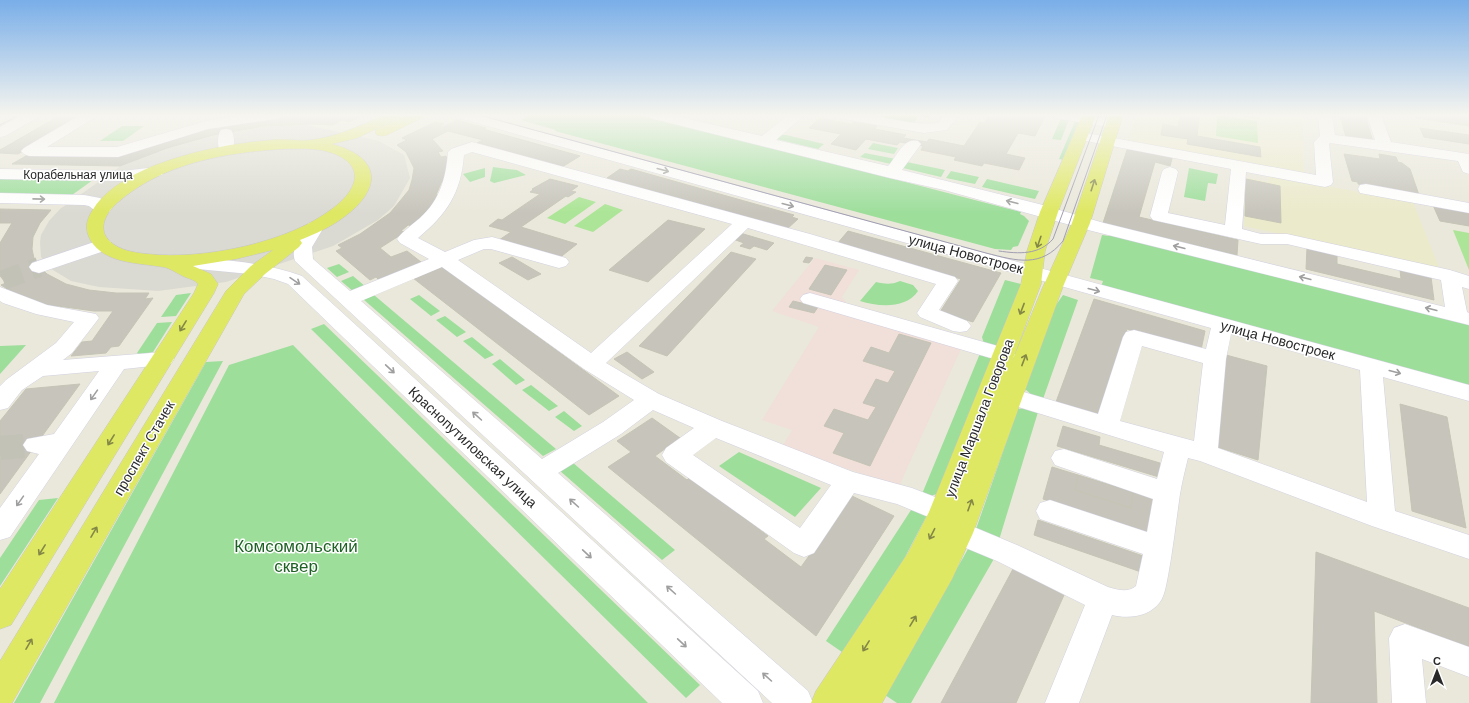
<svg xmlns="http://www.w3.org/2000/svg" width="1469" height="703" font-family="'DM Sans',sans-serif">
<rect width="100%" height="100%" fill="#eae8db"/>
<path fill="#ebeacb" d="M1136 115H1302L1304 174 1128 142Z
M1268 175 1413 202 1440 270 1244 226 1246 179 1249 180V178L1269 182Z"/>
<path fill="#f1dfd9" d="M815 258 859 270 842 297 847 305 965 340 899 486 782 447 792 430 762 420 819 327 772 311Z"/>
<path fill="#9dde9b" d="M519 115H639L724 135 1021 212 1020 214 1024 216 1029 221 1018 246 1013 247 1011 250 995 249 555 131 556 130 521 120 527 117Z
M885 115H931L929 118 914 115 918 117 914 123 884 118 886 115Z
M1062 116 1070 117 1061 140 1052 139Z
M1076 119 1082 120 1065 160 1059 159Z
M122 126H144L123 141H100Z
M780 135H786L824 144 818 149 776 139Z
M873 143 898 148 894 154 868 149Z
M865 153 896 159 891 164 860 157Z
M907 162 945 170 941 177 903 168Z
M493 167 517 170 526 175 494 183 490 181Z
M485 168V177L470 182 463 174Z
M1189 168 1218 174 1216 184 1208 183 1205 201 1184 197Z
M951 171 979 177 975 184 946 178Z
M0 178 93 180 72 195 0 194Z
M987 179 1039 191 1035 199 982 187Z
M1110 234 1469 323V388L1101 287 1103 281 1090 278 1102 235 1109 236Z
M339 264 349 272 337 277 327 268Z
M353 276 366 287 354 292 341 281Z
M1005 280 1021 284 996 346 984 344 982 337Z
M900 281 913 285 918 291C906 309 879 307 860 301L876 282C885 284 891 285 900 281Z
M191 293 176 316 161 317 176 295Z
M374 295 556 449 543 456 363 299Z
M419 295 440 311 431 316 410 299Z
M1063 295 1078 300 1043 399 1033 396 1025 389 1049 315Z
M445 316 466 332 457 337 436 320Z
M172 322 153 352 140 355 137 353 157 323Z
M324 324 700 685 686 698 311 329Z
M472 337 494 355 485 359 463 341Z
M26 345 0 374V346Z
M293 345 648 703H54L229 365Z
M981 351 992 357 937 494 930 496 922 494Z
M500 359 525 380 516 385 492 364Z
M223 361 40 703H14L206 362Z
M531 385 558 406 549 411 522 390Z
M1025 408 1038 412 999 540 976 529 1018 409Z
M564 411 582 426 574 431 555 417Z
M739 452 821 488 795 517 719 466Z
M572 462 675 550 662 560 559 470Z
M58 498 0 586V558L39 500Z
M913 507 927 515 904 559 842 652 826 641Z
M968 549 980 550 995 557 911 703H897L885 695Z"/>
<path fill="#ace597" d="M1217 115 1257 121 1258 143 1216 136Z
M579 197 596 202 565 224 547 218Z
M605 204 623 210 593 232 574 226Z
M1453 230 1469 233V270Z"/>
<path fill="#dbdad2" d="M284 125H307L379 141 404 155 410 178 394 206 378 220 333 246 226 282 158 291 99 287 71 281 48 267 41 257 40 242 41 235 49 221 60 209 121 166 166 148 209 136 262 127Z"/>
<path fill="#c6c4bb" stroke="#c5c4b5" d="M61 115H83L18 154 0 153V150Z
M304 115H364L349 122 342 120 333 125 311 124 264 126 213 135 167 148 120 166 12 164 31 153 118 154 182 133 268 117Z
M990 115 1045 116 1035 136 1018 133 1006 154 1025 158 1019 170 984 163 982 166 954 160 956 157 921 150 923 146 900 142 897 145 866 139 856 150 831 144 841 134 809 128 819 118 851 124 853 122 877 126 875 129 906 135 903 138 927 142 929 139 964 146 980 122 984 123Z
M1180 115H1199L1197 136 1260 147 1261 157 1187 144 1188 139 1161 135 1163 124 1178 127Z
M1231 115H1259V119Z
M1340 115H1365L1373 142 1346 137Z
M1414 115H1447L1469 118V126L1416 118Z
M457 120 486 128 483 129 580 156 562 167 477 143 483 140 448 131 432 139 443 151 438 152 441 157 446 156 449 163 447 181H442L436 195H441L424 217 413 226 408 225 401 231 405 232 380 248 391 257 407 251 421 262 379 280 376 277 370 280 336 251 342 248 338 245 360 234 390 213 400 201 409 190 412 180 414 168 406 152 397 145 407 140 402 138 435 122 444 124 440 126 443 127Z
M1420 128 1469 135V144L1424 137Z
M1128 147 1173 155 1170 166 1155 162 1139 217 1238 240 1237 255 1103 223Z
M1344 154 1380 159 1379 154 1396 157 1398 162 1402 163 1410 169 1419 195 1358 184V182L1352 181Z
M620 169 628 171 631 169 794 215 792 217 798 219 787 229 607 178Z
M550 179 578 186 571 191 576 192 568 197 566 196 521 227 577 244 558 259 499 240 511 232 489 226 498 219 502 220 540 194 530 192 533 190 532 189Z
M1246 179 1280 186 1281 223 1245 216Z
M1432 203 1467 209 1469 214V226L1440 221Z
M0 209 51 210 40 223 33 237 32 249 35 263 47 274 66 284 89 290 116 293H149L145 299 153 298 119 346 111 347 106 353 71 356 82 342 92 341 113 311H94L58 306 55 308 12 292 1 285 6 283 0 276V243L12 223H0Z
M668 220 705 229 648 282 609 270Z
M848 231 1001 273 973 322 940 312 961 279 837 244Z
M740 233 774 243 767 250 754 246 750 249 740 246 744 243 733 239Z
M1307 248 1337 255V264L1401 279 1400 270 1431 277 1434 300 1306 269Z
M731 252 756 259 667 356 639 346Z
M512 257 541 274 528 280 499 263Z
M806 257 813 258 809 263 803 262Z
M825 265 847 270 831 295 809 289Z
M441 266 619 396 589 415 413 278Z
M1094 299 1205 331 1201 350 1127 329 1100 416 1056 402Z
M793 301 818 307 814 313 789 307Z
M899 334 931 343 870 466 833 453 844 433 824 426 834 409 868 420 876 407 863 403 876 379 888 383 895 371 863 361 871 347 889 353Z
M627 352 654 372 642 379 614 359Z
M1226 355 1267 366 1258 460 1211 445Z
M80 384 0 494V421L26 389Z
M1400 404 1447 417 1466 528 1412 511Z
M652 418 680 438 655 456 687 480 690 477 768 536 764 539 801 567 852 496 894 516 816 636 608 467 631 452 617 441Z
M1063 426 1100 437 1099 445 1160 463 1159 477 1057 446Z
M1052 467 1078 475 1075 490 1131 508 1133 492 1159 501 1154 536 1043 499Z
M1078 475 1133 492 1131 508 1075 490Z
M1038 520 1149 558 1147 574 1034 535Z
M1316 552 1469 608V647L1374 611 1377 703H1311Z
M1013 569 1064 595 1016 703H941Z"/>
<g fill="none" stroke-linecap="round" stroke-linejoin="round">
<path stroke="#c3c2b7" stroke-width="20" stroke-dasharray="20 10" stroke-linecap="butt" d="M3 280 39 267"/>
<path stroke="#c3c2b7" stroke-width="24" stroke-dasharray="24 12" stroke-linecap="butt" d="M0 448 36 445"/>
<defs>
<path id="minor" d="M22 115H39L37 118 5 136 0 137V127Z
M80 115H96L94 118 47 147H117L206 121 241 115H282L280 118 275 119 208 129 118 157 29 156 24 154 21 151 24 148Z
M457 115H478L1469 385V401L1383 377 1395 511 1469 535V559L1372 526 1200 461 1188 458C1185 470 1182 482 1180 494 1176 522 1173 549 1168 576 1166 585 1165 595 1160 602 1149 617 1128 619 1112 615L1079 703H1045L1085 605 997 561 949 541 945 533 949 525 959 522 969 525 1017 545 1108 587C1118 590 1128 593 1136 586L1143 554 1040 519 1036 511 1040 503 1050 500 1147 532 1153 499 1055 465 1051 458 1055 451 1064 449 1157 479 1164 452 1002 402 998 396 1002 390 1010 388 1098 414 1123 337 1126 332 1134 330 1206 349 1211 328 459 118ZM1231 334 1360 370 1367 502 1218 448 1226 359ZM1142 346 1203 363 1194 441 1120 421Z
M648 115H671L762 136 788 115H803L801 118 776 140 888 166C897 157 903 137 918 141L921 144 902 170 1039 204 1104 223 1445 307 1441 280 1287 244H1261L1153 220 1150 216 1162 172 1164 169 1170 167 1176 169 1178 172 1168 213 1225 225 1231 169 1081 140 1076 139 1074 136 1076 133 1081 132 1316 175 1314 142 1320 136 1318 115H1332L1335 135 1375 140 1367 115H1381L1391 142 1469 154V174L1463 172 1458 161 1330 143 1329 144 1333 182 1331 185 1325 187 1246 172 1242 229 1261 234H1287L1450 270 1469 276V289L1462 287 1467 312 1469 313V325L1092 231 944 190 890 178 650 118Z
M837 115C871 110 904 127 938 123L945 115H959L947 130 924 133 844 119 839 118Z
M1054 115H1083L1118 121 1120 124 1118 127 1113 128 1061 119 1056 118Z
M226 129 231 130C235 135 235 148 231 153L226 155 221 153C217 148 217 135 221 130Z
M472 142 810 234 955 277 958 281 939 310 967 321 971 326 967 331 960 332 953 331 920 317 917 313 936 284 748 228 606 363 659 394 722 421 853 472 912 488 953 504 957 512 953 520 943 523 897 504 854 493 814 553 804 557 794 553 666 462 662 455 666 448 694 428 653 410 621 434 558 473 808 691 813 703H772L295 261C290 246 301 235 309 223L315 222 321 223 324 227 312 247 313 259 350 291 429 259 400 243 397 239C403 231 412 225 420 218 440 200 446 178 448 152L451 149ZM472 152 732 224 591 353 458 260 484 249H491L559 268 566 266 569 262 566 258 492 237 474 240 445 252 418 238C447 214 461 193 464 155ZM442 267 584 369 634 400 603 422 542 459 361 301ZM716 438 831 485 800 528 693 455Z
M156 167 162 169 164 172 162 175 123 181 0 179V169L123 171Z
M1366 184 1469 203V213L1360 193 1358 189 1360 185Z
M0 193 84 195 100 198 109 204 112 208 109 212 103 213 97 212 89 206 84 205 0 203Z
M103 239 110 241 112 245 110 249 39 273 32 271 29 267 32 263Z
M173 256C217 259 260 261 302 276L758 691 763 703H722L288 284 274 279 250 274 166 266 163 262 166 258Z
M0 287 47 305 96 314 99 318 96 322 72 353 63 360 163 352 171 354 174 359 171 364 124 369 10 537 0 540V508L39 454 27 451 23 445 27 439 54 434 99 371 43 376 22 390 8 408 0 410V386L6 380 56 343 74 322 36 314 3 303 0 301Z
M810 293 1012 350 1015 355 1012 360 1004 362 803 303 800 299 803 295Z
M1405 624 1469 647V677L1422 659 1426 703H1392L1389 638 1394 628Z"/>
<path id="major" d="M384 115H401L399 118 357 138 332 144C381 157 383 188 344 217 331 227 315 234 300 240L302 243 299 247 265 274 244 294 12 703H0V661L226 291 251 266 273 250 236 259 193 266 211 274 218 284 214 293 11 625 0 629V589L194 293 198 284C195 280 190 279 185 277 178 274 170 268 163 267 140 263 109 264 93 244 84 231 85 221 94 208 124 164 211 146 261 141 271 140 281 139 292 140 297 140 304 141 310 140 336 137 360 126 384 115ZM283 149C297 149 311 148 325 151 366 161 361 188 332 209 287 243 203 260 148 254 134 253 112 249 105 235 100 223 108 211 117 203 163 163 224 153 283 149Z
M407 115H424L422 118 387 135 382 136 377 135 375 132 377 129Z
M1082 115H1096L1058 212 1045 251 1041 284 1011 364 1042 289 1072 223 1109 115H1123L1090 223 1062 289 973 533 952 579 882 703H811L816 691 908 553 929 512 1021 284 1027 251 1040 212Z"/>
</defs>
<use href="#minor" stroke="#d2d1e1" stroke-width="1"/>
<use href="#major" stroke="#c7c7c7" stroke-width="1"/>
<use href="#minor" fill="#fff" fill-rule="evenodd"/>
<use href="#major" fill="#dfe863" fill-rule="evenodd"/>
<path stroke="#a19eb2" stroke-width="1" d="M479 115 986 253C1017 261 1041 268 1063 241L1107 115
M0 125 19 115
M999 251C1019 254 1039 255 1053 239L1099 115"/>
</g>
<defs><path id="oneway-shaft" d="M-6 0H5M1.5-3L5.5 0L1.5 3" fill="none" stroke-width="1.6" stroke-linecap="round" stroke-linejoin="round"/></defs>
<g stroke="#9f9f9f">
<use href="#oneway-shaft" transform="translate(663 170) rotate(15)"/>
<use href="#oneway-shaft" transform="translate(39 199) rotate(1)"/>
<use href="#oneway-shaft" transform="translate(1012 202) rotate(-166)"/>
<use href="#oneway-shaft" transform="translate(788 205) rotate(15)"/>
<use href="#oneway-shaft" transform="translate(1179 247) rotate(-166)"/>
<use href="#oneway-shaft" transform="translate(1305 278) rotate(-166)"/>
<use href="#oneway-shaft" transform="translate(295 281) rotate(34)"/>
<use href="#oneway-shaft" transform="translate(1094 290) rotate(15)"/>
<use href="#oneway-shaft" transform="translate(1431 309) rotate(-166)"/>
<use href="#oneway-shaft" transform="translate(390 369) rotate(43)"/>
<use href="#oneway-shaft" transform="translate(1395 372) rotate(15)"/>
<use href="#oneway-shaft" transform="translate(94 395) rotate(125)"/>
<use href="#oneway-shaft" transform="translate(477 416) rotate(-138)"/>
<use href="#oneway-shaft" transform="translate(20 501) rotate(125)"/>
<use href="#oneway-shaft" transform="translate(574 503) rotate(-138)"/>
<use href="#oneway-shaft" transform="translate(587 554) rotate(43)"/>
<use href="#oneway-shaft" transform="translate(671 590) rotate(-138)"/>
<use href="#oneway-shaft" transform="translate(682 643) rotate(43)"/>
<use href="#oneway-shaft" transform="translate(767 677) rotate(-138)"/>
</g>
<g stroke="#848846">
<use href="#oneway-shaft" transform="translate(1093 185) rotate(-72)"/>
<use href="#oneway-shaft" transform="translate(1039 242) rotate(109)"/>
<use href="#oneway-shaft" transform="translate(1022 309) rotate(111)"/>
<use href="#oneway-shaft" transform="translate(183 326) rotate(122)"/>
<use href="#oneway-shaft" transform="translate(1024 360) rotate(-69)"/>
<use href="#oneway-shaft" transform="translate(111 440) rotate(122)"/>
<use href="#oneway-shaft" transform="translate(970 505) rotate(-70)"/>
<use href="#oneway-shaft" transform="translate(94 532) rotate(-60)"/>
<use href="#oneway-shaft" transform="translate(932 534) rotate(117)"/>
<use href="#oneway-shaft" transform="translate(42 550) rotate(122)"/>
<use href="#oneway-shaft" transform="translate(913 621) rotate(-59)"/>
<use href="#oneway-shaft" transform="translate(29 644) rotate(-60)"/>
<use href="#oneway-shaft" transform="translate(866 646) rotate(122)"/>
</g>
<linearGradient id="sky" x2="0" y2="1"><stop stop-color="#79aee8"/><stop offset="0.54" stop-color="#f6f5ef"/><stop offset="1" stop-color="#f6f5ef" stop-opacity="0"/></linearGradient>
<rect width="1469" height="213" fill="url(#sky)"/>
<g text-anchor="middle" dominant-baseline="central" stroke-width="3" stroke-linejoin="round" paint-order="stroke">
<g font-size="12" fill="#292929" stroke="#fff">
<text x="78" y="175">Корабельная улица</text>
</g>
<g font-size="14" fill="#292929" stroke="#fff">
<text transform="translate(966 254) rotate(15)">улица Новостроек</text>
<text transform="translate(1278 340) rotate(15)">улица Новостроек</text>
<text transform="translate(979 418) rotate(-69)">улица Маршала Говорова</text>
<text transform="translate(473 447) rotate(43)">Краснопутиловская улица</text>
<text transform="translate(144 448) rotate(-60)">проспект Стачек</text>
</g>
<g font-size="17" fill="#1e6124" stroke="#fff">
<text x="296" y="546">Комсомольский<tspan x="296" dy="20">сквер</tspan></text>
</g>
</g>
<g transform="translate(1437 671)" stroke="#ffffff" stroke-width="3" paint-order="stroke">
<path d="M0-3L7 15L0 10L-7 15Z" fill="#292929"/>
<text y="-6" font-size="11" font-weight="bold" text-anchor="middle" fill="#292929">С</text>
</g>
</svg>
